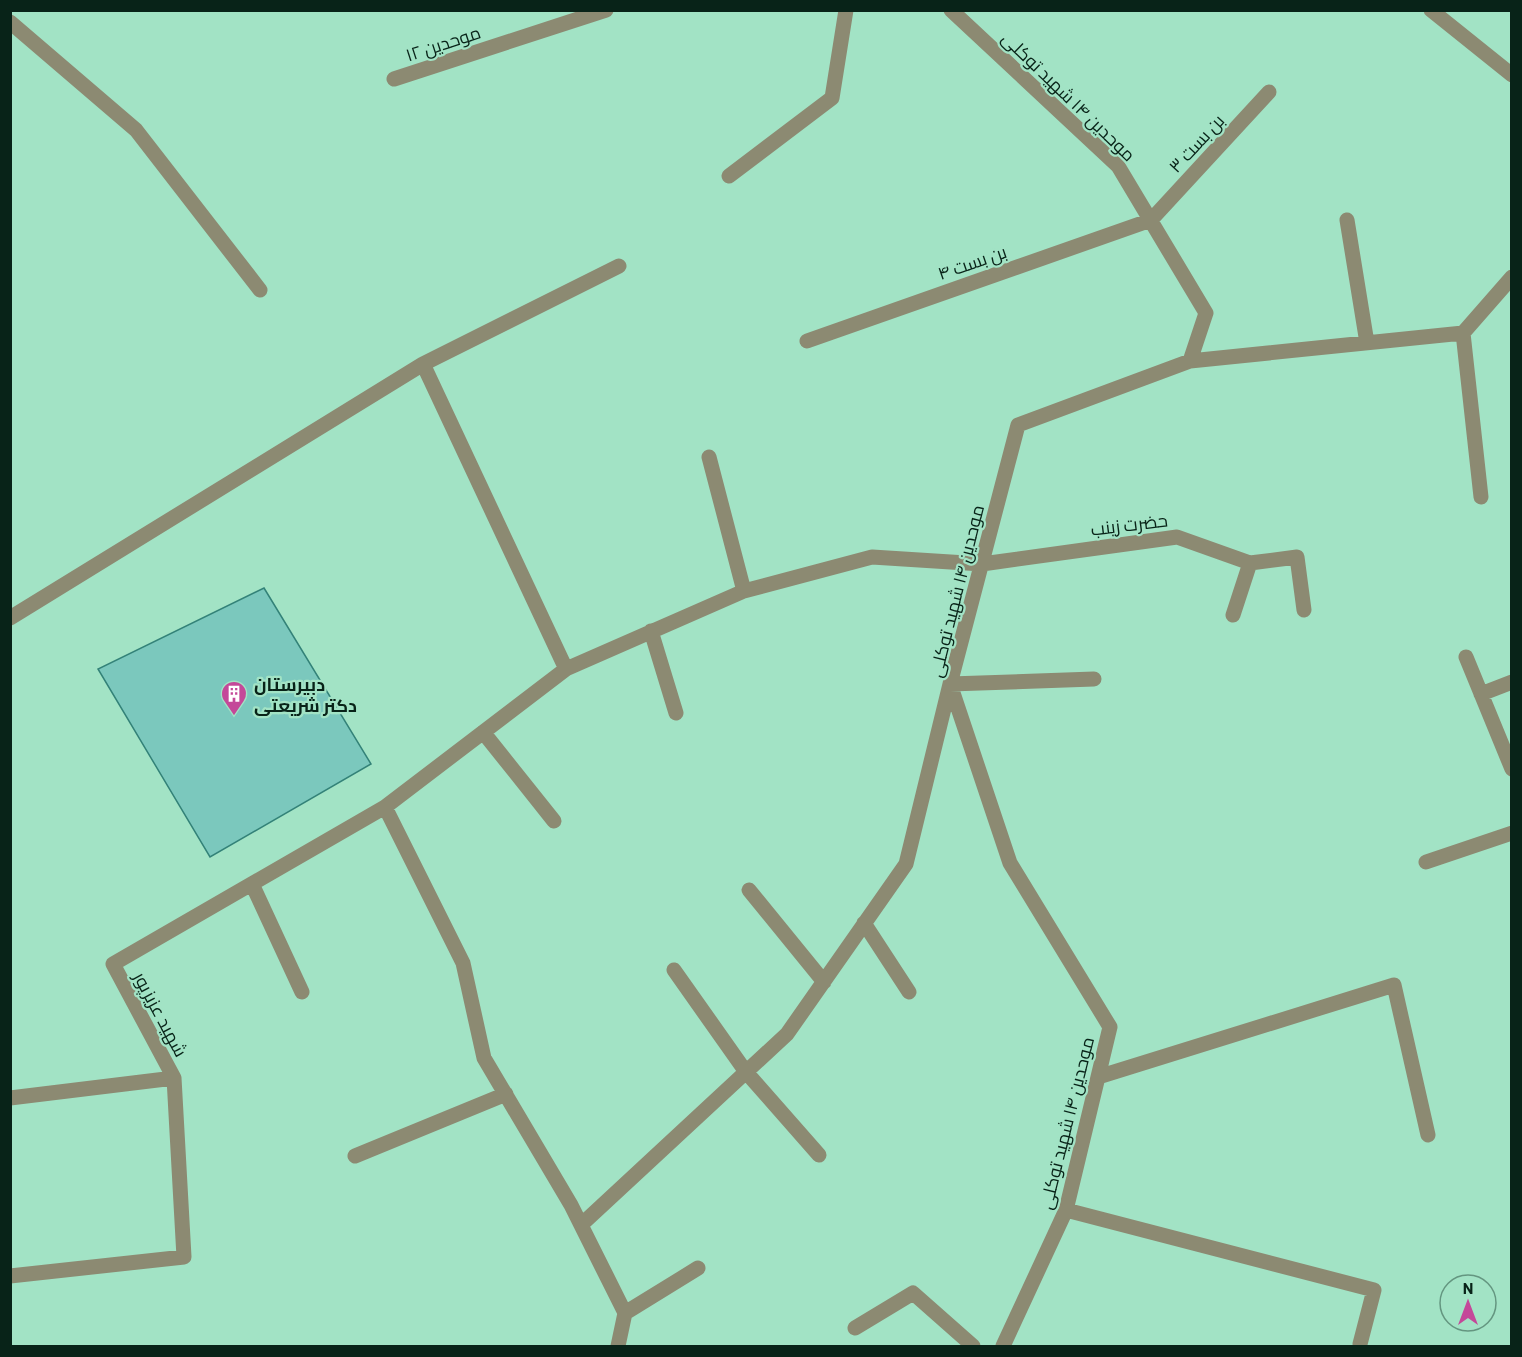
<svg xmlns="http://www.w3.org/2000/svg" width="1522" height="1357" font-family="Barlow,Cairo,sans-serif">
<rect width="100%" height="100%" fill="#a2e3c5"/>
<path fill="#7bc8bd" stroke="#338278" stroke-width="1.5" d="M264 588 371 764 210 857 98 669Z"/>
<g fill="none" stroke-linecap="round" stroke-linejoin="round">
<path stroke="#8c8a72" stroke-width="15" d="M951 10 1118 166 1206 313 1190 361 1018 425 950 684 1010 863 1110 1027 1066 1210 1003 1346
M1431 10 1512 75
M10 22 136 130 260 290
M394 79 606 10
M729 176 832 98 846 10
M1347 220 1367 343
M1463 333 1481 497
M807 341 1151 220 1269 92
M1190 361 1463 333 1512 277
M423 364 619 266
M709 457 744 591
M1233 615 1250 563
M10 618 423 364 566 669
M651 631 676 713
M1466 657 1512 769
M1481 694 1512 682
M483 732 554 821
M385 807 463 963 484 1058 571 1205 625 1313 618 1346
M1426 862 1512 833
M252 884 302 992
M749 890 824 982
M864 923 909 992
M674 970 746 1072 819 1155
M1098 1077 1394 985 1428 1135
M10 1098 174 1078
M355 1156 506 1094
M1066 1210 1374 1290 1360 1344
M581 1225 787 1034 906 864 950 684 1094 679
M10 1276 184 1257 174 1078 113 964 385 807 566 669 744 591 872 557 982 564 1177 537 1250 563 1297 557 1304 610
M625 1313 698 1268
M855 1328 913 1293 973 1346"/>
</g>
<defs>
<symbol id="building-pin" viewBox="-11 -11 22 30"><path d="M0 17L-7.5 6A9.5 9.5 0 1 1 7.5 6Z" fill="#c44899" stroke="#a2e3c5"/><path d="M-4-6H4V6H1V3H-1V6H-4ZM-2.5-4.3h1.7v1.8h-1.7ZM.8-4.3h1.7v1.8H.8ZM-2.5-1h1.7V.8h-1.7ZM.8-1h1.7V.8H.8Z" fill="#fff"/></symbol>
</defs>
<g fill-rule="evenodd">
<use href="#building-pin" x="219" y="679" width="30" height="40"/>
</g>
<g text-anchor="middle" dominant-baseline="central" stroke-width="4.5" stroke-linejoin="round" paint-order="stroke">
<g font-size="18" fill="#082318" stroke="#a2e3c5">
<text transform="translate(443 43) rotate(-18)">موحدین ۱۲</text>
<text transform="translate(1069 96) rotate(44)">موحدین ۱۴ شهید توکلی</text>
<text transform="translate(1196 143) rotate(-47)">بن بست ۳</text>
<text transform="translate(972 262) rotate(-19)">بن بست ۴</text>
<text transform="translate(1129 524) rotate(-7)">حضرت زینب</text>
<text transform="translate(956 591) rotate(-76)">موحدین ۱۴ شهید توکلی</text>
<text transform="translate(161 1014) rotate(62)">شهید عزیزپور</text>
<text transform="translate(1066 1123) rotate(-76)">موحدین ۱۴ شهید توکلی</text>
</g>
<g font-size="18" font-weight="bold" fill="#082318" stroke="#a2e3c5" text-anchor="start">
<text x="254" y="684">دبیرستان<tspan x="254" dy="21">دکتر شریعتی</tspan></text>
</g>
</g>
<rect width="1522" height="1357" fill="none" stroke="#082318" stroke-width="24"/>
<g transform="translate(1468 1303)"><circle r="28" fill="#a2e3c5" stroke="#649680" stroke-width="1.5"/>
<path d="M0-4.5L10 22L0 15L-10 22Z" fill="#c44899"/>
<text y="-9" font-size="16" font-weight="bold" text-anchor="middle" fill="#082318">N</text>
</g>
</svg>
